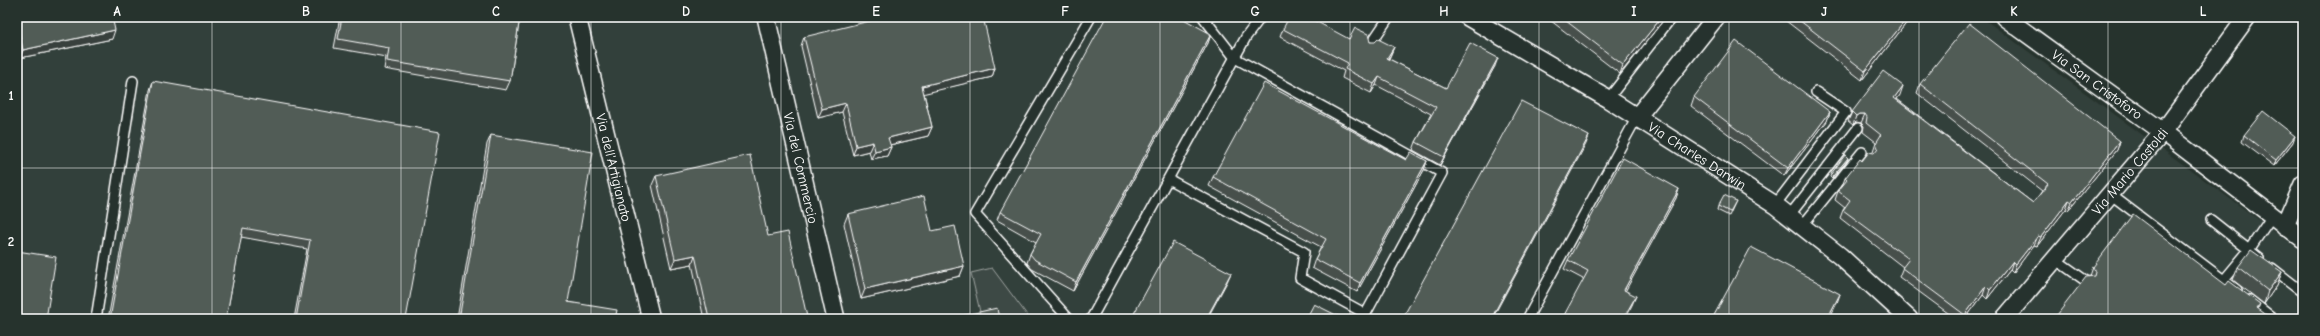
<svg xmlns="http://www.w3.org/2000/svg" width="2320" height="336" font-family="'Comic Neue',sans-serif">
<rect width="100%" height="100%" fill="#26332d"/>
<filter id="ink" filterUnits="userSpaceOnUse"><feTurbulence type="fractalNoise" baseFrequency=".025" numOctaves="2"/><feDisplacementMap in="SourceGraphic" scale="8" xChannelSelector="R" yChannelSelector="G"/><feConvolveMatrix kernelMatrix="1 2 1 2 8 2 1 2 1" color-interpolation-filters="sRGB"/></filter>
<g filter="url(#ink)">
<path fill="#333f3a" d="M17 17H1981L2303 252V319H17Z"/>
<path fill="#3e4944" stroke="#9ea4a2" d="M992 268 1030 319H997L981 316 971 273Z"/>
<g fill="none" stroke-linecap="round" stroke-linejoin="round">
<defs>
<path id="service" d="M1203 17 1235 58 1442 173 1363 319
M1370 45 1389 17
M1608 99 1672 17
M1168 179 1304 252 1300 278 1366 314
M2110 194 2237 290
M1775 205 1846 112 1816 92
M1789 216 1858 128
M2211 220 2249 250 2272 216
M1802 226 1862 152
M2055 259 2086 281
M2272 268 2303 292
M2224 280 2249 250 2259 258
M2250 300 2274 319
M96 319 133 81
M1069 319 975 214 1091 17
M1091 319 1246 37 1261 17
M1527 319 1637 117"/>
<g id="minor">
<path id="s1" d="M577 17 651 319"/>
<path id="s2" d="M766 17 836 319"/>
<path id="s3" d="M1468 17 1608 99 1775 205 1840 256 1909 319"/>
<path id="s4" d="M2004 17 2163 132 2303 239"/>
<path d="M1637 117 1716 17"/>
<path d="M2285 226 2303 184"/>
<path id="s5" d="M2004 319 2163 132 2247 17"/>
</g>
</defs>
<use href="#service" stroke="#fff" stroke-width="12"/>
<use href="#minor" stroke="#fff" stroke-width="20"/>
<use href="#service" stroke="#26332d" stroke-width="9"/>
<use href="#minor" stroke="#26332d" stroke-width="17"/>
</g>
<path fill="#464f4b" stroke="#fff" d="M17 17 112 39 20 58 17 46Z
M340 17H520L510 81 506 90 384 69 386 57 334 48Z
M1546 17H1666L1620 74Z
M1781 17H1911L1862 80Z
M1283 29 1370 42 1394 47 1389 59 1446 88 1495 66 1440 165 1413 150 1416 142 1431 114 1376 85 1371 93 1342 78 1344 71 1280 37Z
M1211 34 1208 43 1073 291 1032 269 1027 263 1030 254 1036 242 997 220 1000 212Z
M804 37 995 68 992 77 924 93 932 127 928 136 890 145 891 147 887 156 871 159 869 151 853 155 842 112 818 118 801 46Z
M153 81 406 319H294L307 249 241 237 226 319H108L150 90Z
M1920 84 2120 141 2117 150 2068 211 2066 209 2037 246 2034 245 2013 273 2010 270 1987 299 1983 295 1965 319H1956L1899 277 1903 267 1840 218 1843 210 1845 208 1835 200 1838 191 1842 187 1845 178 1862 161 1873 153V151L1876 142 1863 132 1864 126 1861 123 1856 122 1853 125 1848 121 1852 112 1900 95 1897 99 2033 203 2042 191 1917 93Z
M1694 97 1830 112 1827 121 1784 176 1691 106Z
M491 135 568 302 615 319H457L487 144Z
M2244 135 2293 142 2274 166 2242 142Z
M1848 158 1847 161 1832 179 1830 177 1831 174Z
M1406 160 1427 161 1424 170 1357 292 1312 268 1315 259 1321 247 1209 186 1213 177Z
M656 176 768 236 806 319H704L692 264 671 268 652 185Z
M1679 189 1676 198 1625 291 1632 305 1564 269 1568 260Z
M1736 201 1729 216 1717 210 1718 206Z
M848 214 932 231 964 266 960 276 861 299 844 224Z
M2093 267 2226 285 2260 304 2258 309 2090 276Z
M2238 267 2282 272 2277 285 2264 304 2233 280Z"/>
<path fill="#39403d" stroke="#fff" d="M1662 17H1666L1620 74 1623 65Z
M1908 17H1911L1862 80 1865 71Z
M115 30 112 39 20 58 23 50Z
M1211 34 1208 43 1073 291 1076 282Z
M1394 47 1390 56 1384 66 1387 58Z
M1498 58 1495 66 1440 165 1444 157Z
M995 68 992 77 918 95 922 86Z
M1379 77 1376 85 1371 93 1374 84Z
M1903 86 1900 95 1891 106 1894 98Z
M846 103 842 112 818 118 822 109Z
M1830 112 1827 121 1784 176 1788 168Z
M1859 114H1865L1861 123 1856 122 1853 125 1856 116Z
M932 127 928 136 885 146 888 138Z
M1589 136 1586 144 1492 319H1491Z
M2295 136 2293 142 2274 166 2276 160Z
M2120 141 2117 150 2068 211 2072 202Z
M873 142 869 151 853 155 856 146Z
M891 147 887 156 871 159 875 151Z
M1848 158 1847 161 1832 179 1833 176Z
M1427 161 1424 170 1357 292 1360 283Z
M1679 189 1676 198 1621 299 1624 290Z
M2069 200 2066 209 2037 246 2041 237Z
M2038 236 2034 245 2013 273 2016 264Z
M695 255 692 264 671 268 675 259Z
M2013 261 2010 270 1987 299 1990 290Z
M964 266 960 276 861 299 865 289Z
M2282 272 2277 285 2264 304 2268 291Z
M1231 273 1227 282 1207 319H1206Z
M1986 286 1983 295 1965 319H1964L1965 315Z
M1840 294 1837 303 1829 319H1827Z
M1636 296 1632 305 1625 319H1623Z
M807 317 806 319H799Z"/>
<path fill="#515c57" stroke="#fff" d="M17 17H112L115 30 23 50 17 21Z
M342 17H520L510 81 387 61 389 48 338 39Z
M886 17H983L995 68 922 86 932 127 888 138 891 147 875 151 873 142 856 146 846 103 822 109 804 37Z
M1106 17H1180L1211 34 1076 282 1035 260 1030 254 1041 234 1000 212Z
M1289 17H1308L1349 39 1355 28 1368 34 1370 42H1375L1378 39 1394 47 1387 58 1446 88 1470 43 1498 58 1444 157 1416 142 1436 107 1379 77 1374 84 1345 69 1348 63 1283 29Z
M1561 17H1662L1623 65Z
M1795 17H1908L1865 71Z
M1969 23 2120 141 2072 202 2069 200 2041 237 2038 236 2016 264 2013 261 1990 290 1986 286 1965 315 1902 268 1909 259 1843 210 1850 200 1838 191 1847 180 1845 178 1860 159 1862 161 1869 152 1874 153 1878 148 1876 143 1881 135 1866 123 1867 117 1865 114H1859L1856 116 1852 112 1883 71 1903 86 1894 98 2033 203 2048 184 1920 84Z
M1736 41 1830 112 1788 168 1694 97Z
M153 81 440 132 406 319H296L310 240 243 228 226 319H110Z
M1264 83 1406 160 1411 152 1427 161 1360 283 1315 259 1326 239 1213 177Z
M1521 101 1589 136 1491 319H1402Z
M2263 111 2295 136 2276 160 2244 135Z
M491 135 593 152 568 302 617 310 615 319H459Z
M750 155 768 236 788 232 807 317 799 319H709L695 255 675 259 656 176Z
M1845 155 1848 158 1833 176 1831 174Z
M1623 158 1679 189 1624 290 1636 296 1623 319H1562L1588 271 1568 260Z
M1724 195 1736 201 1730 212 1718 206Z
M924 196 932 231 955 226 964 266 865 289 848 214Z
M2133 214 2226 285 2229 281 2260 304 2257 308 2272 319H2054L2086 277 2094 276 2095 272 2093 267Z
M1173 242 1231 273 1206 319H1131Z
M1751 247 1840 294 1827 319H1712Z
M2251 250 2282 272 2268 291 2238 267Z
M17 251 56 257 46 319H17Z
M1314 304 1344 319H1306Z
M997 308 999 319H948Z"/>
</g>
<path fill="none" stroke="#fff" stroke-width="1" stroke-opacity="0.55" d="M212 17V319M401 17V319M591 17V319M781 17V319M970 17V319M1160 17V319M1350 17V319M1539 17V319M1729 17V319M1919 17V319M2108 17V319M17 168H2303"/>
<g text-anchor="middle" dominant-baseline="central" stroke-width="3.5" stroke-linejoin="round" paint-order="stroke">
<g font-size="14" fill="#fff" stroke="#26332d">
<text stroke="none"><textPath href="#s4" startOffset="115">Via San Cristoforo</textPath></text>
<text stroke="none"><textPath href="#s3" startOffset="268">Via Charles Darwin</textPath></text>
<text stroke="none"><textPath href="#s1" startOffset="155">Via dell'Artigianato</textPath></text>
<text stroke="none"><textPath href="#s2" startOffset="155">Via del Commercio</textPath></text>
<text stroke="none"><textPath href="#s5" startOffset="194">Via Mario Castoldi</textPath></text>
</g>
</g>
<rect width="2320" height="336" fill="none" stroke="#26332d" stroke-width="44"/>
<rect x="22" y="22" width="2276" height="292" fill="none" stroke="#fff" stroke-width="1.5"/>
<g font-size="13" text-anchor="middle" font-weight="bold" fill="#fff">
<text x="117" y="16">A</text>
<text x="306" y="16">B</text>
<text x="496" y="16">C</text>
<text x="686" y="16">D</text>
<text x="876" y="16">E</text>
<text x="1065" y="16">F</text>
<text x="1255" y="16">G</text>
<text x="1444" y="16">H</text>
<text x="1634" y="16">I</text>
<text x="1824" y="16">J</text>
<text x="2014" y="16">K</text>
<text x="2203" y="16">L</text>
<text x="11" y="100">1</text>
<text x="11" y="246">2</text>
</g>
</svg>
